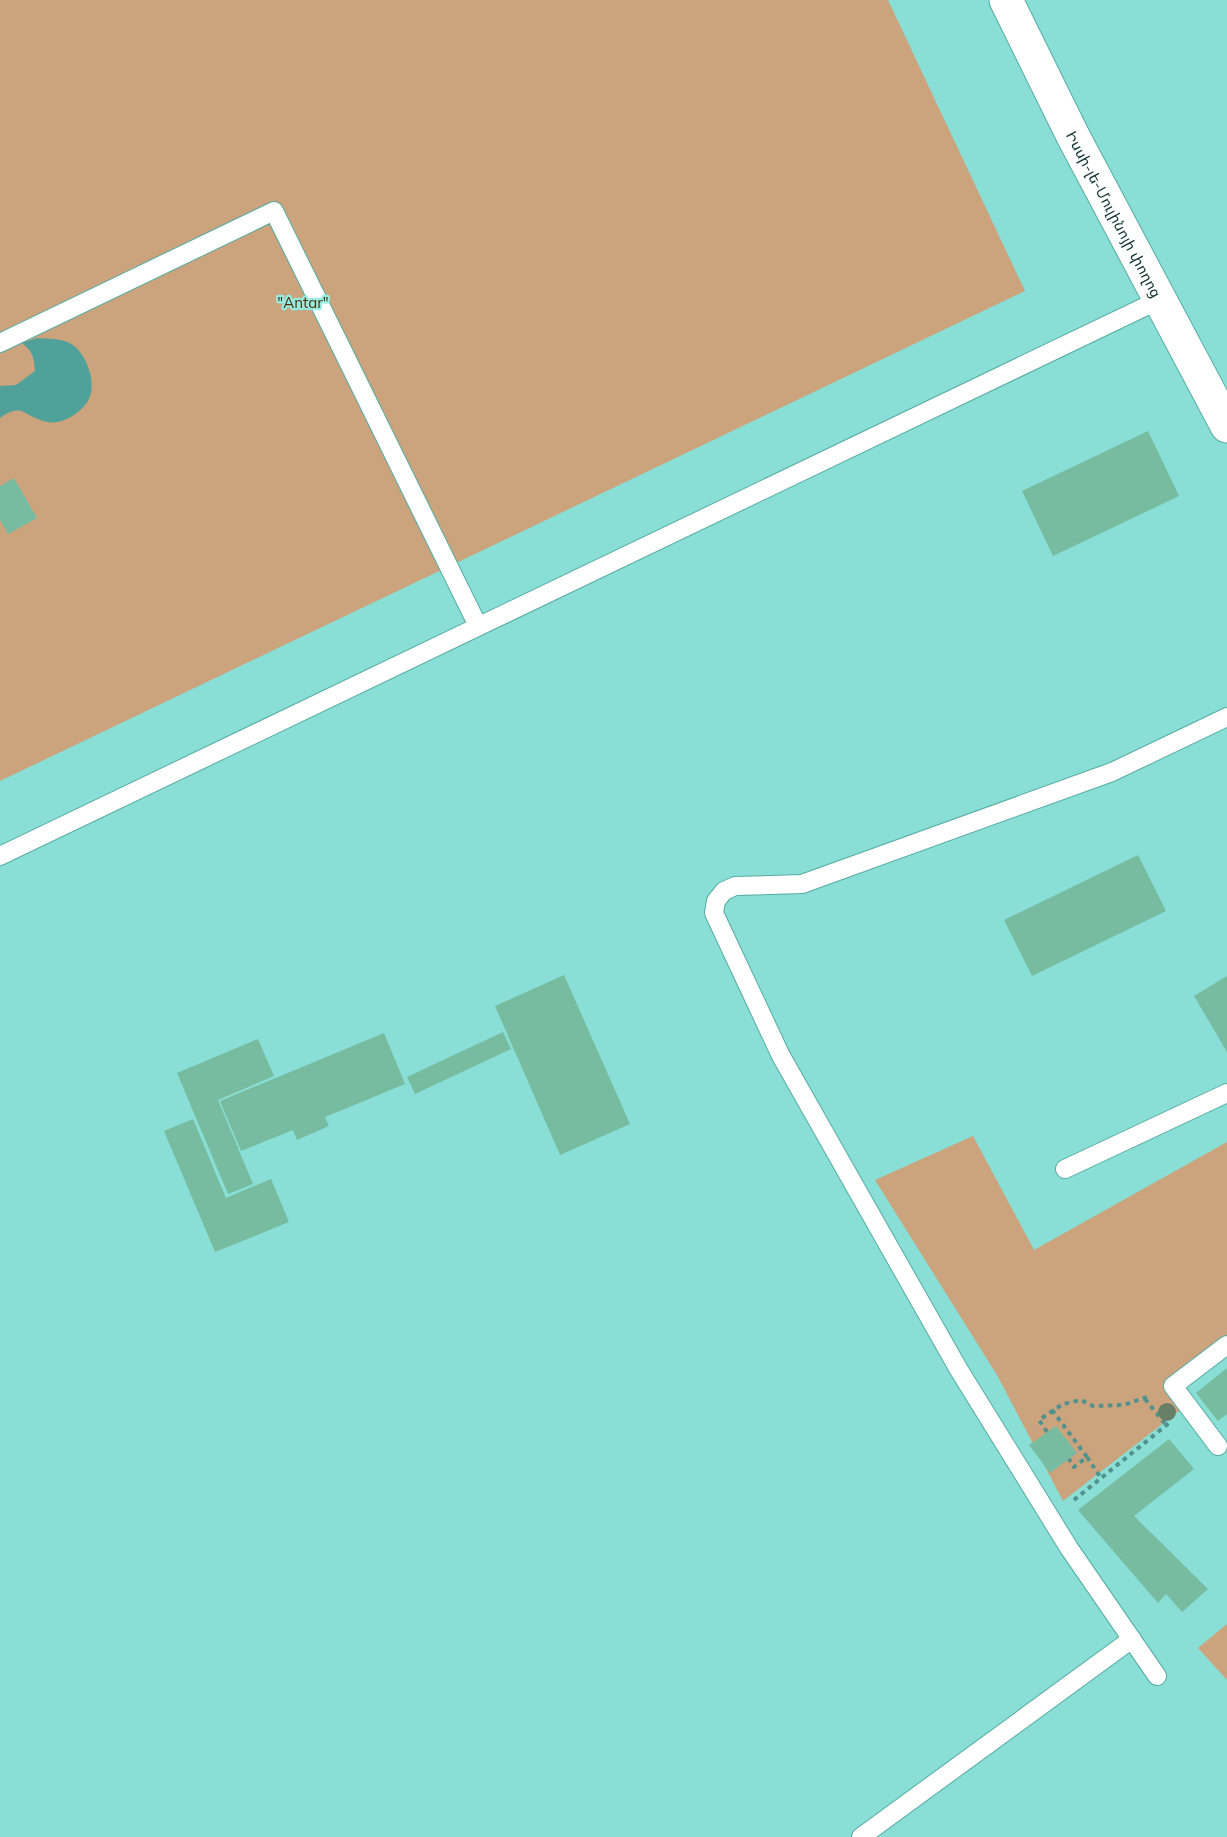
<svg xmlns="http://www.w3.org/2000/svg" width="1227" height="1837" font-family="Mulish,'Noto Sans Armenian',sans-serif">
<rect width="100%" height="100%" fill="#89ded5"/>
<path fill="#cba47d" d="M0 0H888L1025 291 0 781Z
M973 1136 1034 1250 1227 1142V1337L1167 1385 1183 1408 1063 1501 997 1375 875 1180Z
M1227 1624V1680L1198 1648Z"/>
<path fill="#4fa199" d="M37 338C48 339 63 338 73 345 88 356 99 388 86 404 74 418 56 428 38 419 32 417 27 413 21 411 13 409 6 414 0 418V386L16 385 35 371C34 358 33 351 22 343Z"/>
<path fill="#77bca0" d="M1148 431 1179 496 1053 556 1022 491Z
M14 478 37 518 8 534 0 520V486Z
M1138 855 1166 911 1032 976 1004 920Z
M564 975 630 1124 560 1155 495 1006Z
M1227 976V1052L1194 996Z
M503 1032 511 1049 415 1094 407 1077Z
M384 1033 405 1084 325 1117 329 1126 297 1140 293 1130 241 1151 220 1101Z
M258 1039 274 1076 218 1100 253 1184 228 1194 177 1073Z
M193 1119 226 1198 271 1179 289 1222 215 1252 164 1131Z
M1227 1368V1414L1218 1421 1196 1393Z
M1056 1426 1077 1453 1050 1473 1029 1445Z
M1169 1439 1194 1469 1134 1516 1208 1589 1182 1612 1166 1594 1158 1603 1078 1510Z"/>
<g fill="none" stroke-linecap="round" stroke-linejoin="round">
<defs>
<path id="lane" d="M0 343 274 211 478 626
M0 856 1159 300
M1065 1169 1227 1093
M1218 1446 1173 1386 1227 1345
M1157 1676 1069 1548 959 1370 781 1056 714 913 716 901 724 891 735 886 802 884 1112 772 1227 717
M861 1837 1132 1639"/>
<g id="secondary">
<path id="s1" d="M1006 0 1073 136 1227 426"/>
</g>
</defs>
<use href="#lane" stroke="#56aca3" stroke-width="20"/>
<use href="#secondary" stroke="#56aca3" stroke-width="35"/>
<path stroke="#52928c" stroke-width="4" stroke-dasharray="4.5 4.5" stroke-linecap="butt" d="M1145 1399 1166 1425
M1052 1410 1087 1457 1074 1467 1069 1459
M1047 1432 1039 1420 1063 1404 1081 1400 1093 1406 1124 1405 1150 1396
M1087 1457 1101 1478
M1074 1500 1169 1423"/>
<use href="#lane" stroke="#fff" stroke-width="18"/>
<use href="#secondary" stroke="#fff" stroke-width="33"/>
</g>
<circle fill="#697e66" cx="1167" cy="1412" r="9"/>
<g text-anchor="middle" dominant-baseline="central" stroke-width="4.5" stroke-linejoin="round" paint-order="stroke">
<g font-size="15" fill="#0f3431" stroke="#96ebe2">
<text stroke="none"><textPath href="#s1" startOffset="240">Իսսի-լե-Մուլինոյի փողոց</textPath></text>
</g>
<g font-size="15" fill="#4e300b" stroke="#96ebe2">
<text x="303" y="302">"Antar"</text>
</g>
</g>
</svg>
